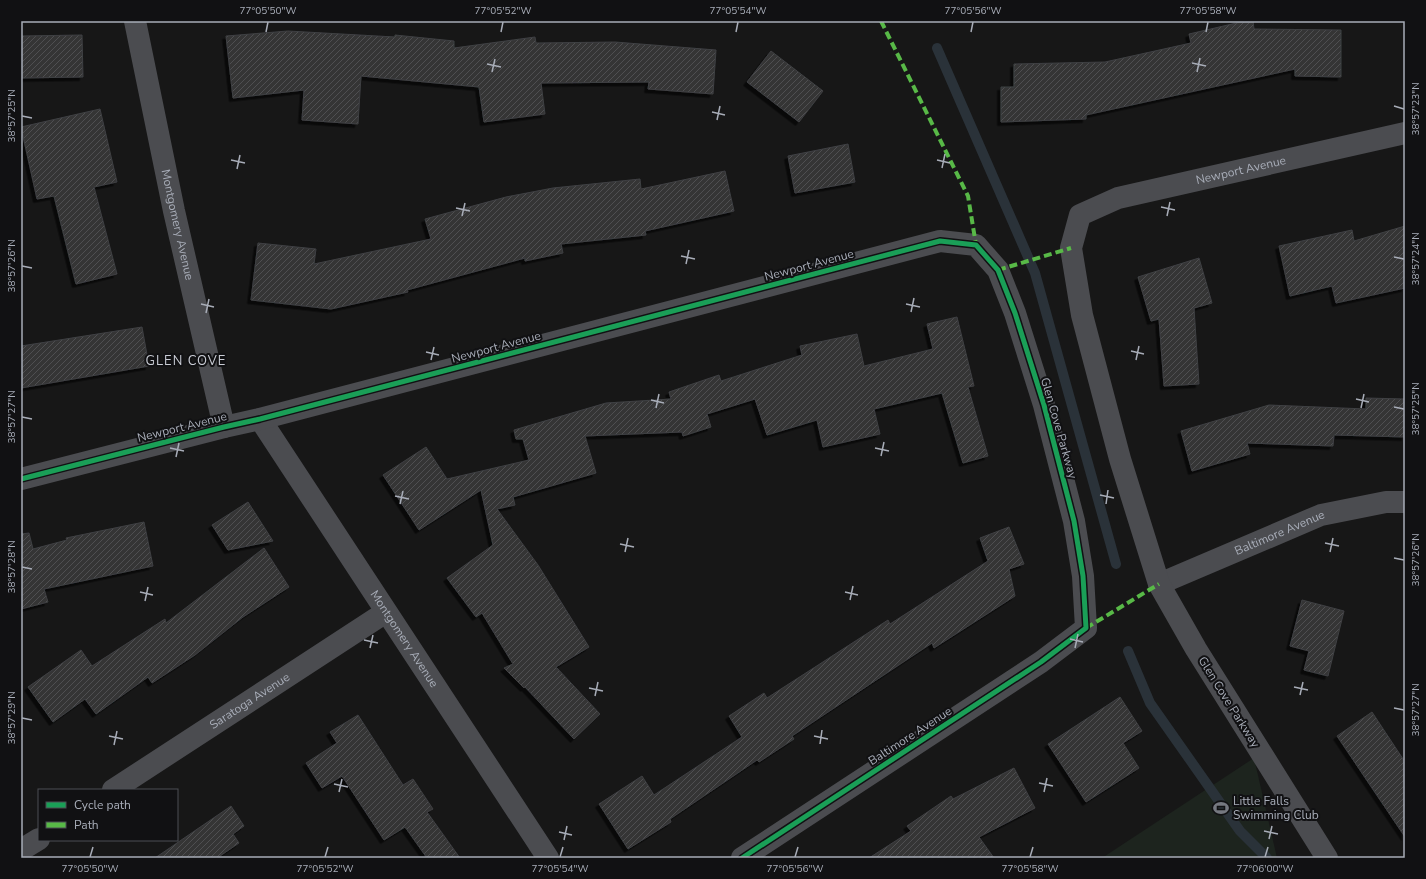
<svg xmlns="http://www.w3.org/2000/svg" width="1426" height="879" font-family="'Nunito Sans',sans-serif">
<defs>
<pattern id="building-hatch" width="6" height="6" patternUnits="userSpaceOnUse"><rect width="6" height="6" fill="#353536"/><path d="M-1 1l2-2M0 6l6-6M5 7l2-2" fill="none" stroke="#4f5051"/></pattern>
<filter id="shadow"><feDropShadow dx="-3.5" dy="3.5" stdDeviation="0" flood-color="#0009"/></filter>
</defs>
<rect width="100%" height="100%" fill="#171717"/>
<path fill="#1d241e" d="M1254 758 1277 858H1102Z"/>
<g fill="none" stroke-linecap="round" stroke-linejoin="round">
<path stroke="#2a3239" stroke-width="10" d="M937 48 1035 273 1116 564
M1128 651 1150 703 1240 831 1267 858"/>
</g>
<path fill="url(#building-hatch)" stroke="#3f4043" filter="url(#shadow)" d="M1245 21H1253L1254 29 1341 30V77L1295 76V69L1086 115V119L1001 122V87H1014V64L1105 62 1191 43 1189 34Z
M288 31 395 37V35L454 41V48L535 37 536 43 615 42 716 50 713 94 648 89 649 82 541 83 545 114 484 122 479 87 361 76 358 124 302 120 304 90 233 98 226 36Z
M82 35 83 77 21 78V36Z
M771 51 823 91 799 122 747 82Z
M100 109 117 182 94 187 117 274 76 284 54 196 37 199 21 127Z
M848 144 855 182 795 193 788 156Z
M725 171 734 211 645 231 646 235 561 244 563 253 525 261V258L407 290 408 292 331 309 251 300 258 243 316 249 314 264 431 239 425 219 506 197 553 188 640 179 641 189Z
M1405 226V288L1336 303 1332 286 1290 296 1279 246 1352 230 1354 241Z
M1199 258 1212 303 1194 308 1199 384 1164 386 1159 319 1151 321 1138 277Z
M957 317 974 386 968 387 988 456 963 463 942 393 874 409 880 434 823 447 817 420 767 435 755 399 707 414 711 427 683 436 682 432 585 436 596 473 513 497 515 505 497 509 538 565 589 647 556 667 600 714 574 739 525 687 524 688 504 668 513 664 482 613 476 617 447 578 493 545 481 490 419 530 383 475 426 447 447 479 529 460 523 439H516L514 430 606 403 671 399 669 392 719 375 721 381 802 355 800 346 857 334 864 366 933 349 927 324Z
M142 327 149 366 21 388V346Z
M1366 398 1405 399V437L1334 435 1333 446 1247 443 1250 454 1192 471 1181 431 1269 405 1366 409Z
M248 502 273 541 228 550 212 525Z
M144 522 153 566 44 589 48 602 21 609V534L29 533 33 549 67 540 66 538Z
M1009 527 1024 564 1009 569 1015 596 934 648 932 643 792 736 794 739 759 762 757 760 670 819 671 822 628 849 599 804 642 776 654 795 742 737 729 716 764 693 767 698 888 620 890 624 988 561 980 538Z
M264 548 289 587 243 617 195 655 152 683 148 677 96 714 85 699 53 722 28 687 81 650 92 666 165 619 166 623Z
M1302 600 1344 611 1328 676 1304 670 1309 651 1290 646Z
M1120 697 1142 731 1123 743 1139 768 1086 802 1048 744Z
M1372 712 1405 762V837L1337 736Z
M358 715 403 785 413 779 433 809 427 812 460 858H427L405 827 384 840 342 776 322 788 306 763 337 743 330 732Z
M1014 768 1035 808 979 837 994 858H869L911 831 907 826 951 796 953 799Z
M231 806 244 826 233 834 239 843 217 858H155Z"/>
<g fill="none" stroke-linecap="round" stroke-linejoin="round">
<g stroke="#4b4c50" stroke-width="22">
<path id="s1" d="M135 21 174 211 224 427"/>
<path id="s2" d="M260 419 548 858"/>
<path d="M21 479 224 427 260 419 940 241 976 245 998 270 1015 313 1044 405 1074 521 1083 576 1086 628 1041 662 742 858"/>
<path id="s3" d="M1159 584 1321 515 1386 502H1405"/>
<path id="s4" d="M113 790 386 612"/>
<path d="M21 850 39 839"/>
<path id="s5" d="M1327 858 1196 649 1159 584 1120 459 1082 315 1071 248 1080 215 1118 198 1405 133"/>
</g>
<path stroke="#58b947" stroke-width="4" stroke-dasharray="8 4" stroke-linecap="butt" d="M881 21 968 196 976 245
M998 270 1071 248
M1086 628 1159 584"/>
<defs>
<path id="cycleway" d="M21 479 224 427 260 419 940 241 976 245 998 270 1015 313 1044 405 1074 521 1083 576 1086 628 1041 662 742 858"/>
</defs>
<use href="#cycleway" stroke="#111113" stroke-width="8"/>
<use href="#cycleway" stroke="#1a9f57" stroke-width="5"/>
</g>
<path fill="none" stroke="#a8adb8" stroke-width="1.5" d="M266 32 268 22M501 32 503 22M736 32 738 22M971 32 973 22M1206 32 1208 22M1192 63 1206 66M487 64 501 67M492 72 495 59M1197 72 1200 58M1394 106 1404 109M712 112 725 115M22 116 32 118M717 120 720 106M231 160 245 163M937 160 950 163M942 168 945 154M237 169 240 155M1161 207 1175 210M456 208 470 211M462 216 465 203M1167 216 1170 202M681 256 695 259M1394 257 1404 259M686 264 689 250M22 266 32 268M201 304 214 307M906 304 920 307M911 312 914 298M206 313 209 299M1131 351 1144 354M426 352 439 355M431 360 434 347M1136 360 1139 346M1356 399 1369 402M651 400 664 403M1394 407 1404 409M656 408 659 394M1361 408 1364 394M22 417 32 419M170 448 184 451M875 448 889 451M881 456 884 442M176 457 179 443M1100 495 1114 498M395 496 409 499M400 504 403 491M1106 504 1108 490M1325 543 1339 546M620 544 634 547M625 552 628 538M1330 552 1333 538M1394 558 1404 560M22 567 32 569M140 592 153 595M845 592 858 595M850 600 853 586M145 601 148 587M1070 639 1083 642M364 640 378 643M370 648 373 635M1075 648 1078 634M1294 687 1308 690M589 688 603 691M1300 695 1303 682M595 696 598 682M1394 708 1404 710M22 718 32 720M109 736 123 739M814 736 828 739M820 744 822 730M114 745 117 731M1039 783 1053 786M334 784 348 787M339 792 342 779M1044 792 1047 778M1264 831 1278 834M559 832 572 835M1269 839 1272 826M564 840 567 826M90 857 93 847M325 857 328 847M560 857 563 847M795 857 798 847M1030 857 1033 847M1265 857 1268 847"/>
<defs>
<symbol id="stadium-bare" viewBox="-9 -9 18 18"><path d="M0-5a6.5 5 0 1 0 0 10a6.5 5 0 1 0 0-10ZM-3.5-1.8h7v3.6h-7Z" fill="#757880" stroke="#111113" stroke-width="2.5" paint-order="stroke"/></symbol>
</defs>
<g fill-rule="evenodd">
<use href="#stadium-bare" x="1210" y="797" width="22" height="22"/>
</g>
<g text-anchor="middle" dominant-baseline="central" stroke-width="4" stroke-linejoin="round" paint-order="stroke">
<g font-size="12" fill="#a8adb8" stroke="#111113">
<text stroke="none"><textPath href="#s5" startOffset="871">Newport Avenue</textPath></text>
<text stroke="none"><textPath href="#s1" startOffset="208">Montgomery Avenue</textPath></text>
<text transform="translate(809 265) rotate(-15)">Newport Avenue</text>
<text transform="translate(496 347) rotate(-15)">Newport Avenue</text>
<text transform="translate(182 427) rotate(-14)">Newport Avenue</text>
<text transform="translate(1059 428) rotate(74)">Glen Cove Parkway</text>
<text stroke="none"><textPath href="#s3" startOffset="131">Baltimore Avenue</textPath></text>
<text stroke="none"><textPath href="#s2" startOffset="263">Montgomery Avenue</textPath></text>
<text stroke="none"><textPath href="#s4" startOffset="163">Saratoga Avenue</textPath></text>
<text transform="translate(1229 702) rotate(58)">Glen Cove Parkway</text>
<text transform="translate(910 736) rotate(-33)">Baltimore Avenue</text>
</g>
<g font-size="12" fill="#a8adb8" stroke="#111113" text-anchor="start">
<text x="1233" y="801">Little Falls<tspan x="1233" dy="14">Swimming Club</tspan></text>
</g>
<g font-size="13" letter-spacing="1" fill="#c9ccd4" stroke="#111113">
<text x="186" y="361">GLEN COVE</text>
</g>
</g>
<rect width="1426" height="879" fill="none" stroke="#111113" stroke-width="44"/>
<rect x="38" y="789" width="140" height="52" fill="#111113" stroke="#4d4f55"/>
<rect x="46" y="802" width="20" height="6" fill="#1a9f57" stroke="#4d4f55"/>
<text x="74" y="809" font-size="12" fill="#a8adb8">Cycle path</text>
<rect x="46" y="822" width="20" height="6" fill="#58b947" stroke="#4d4f55"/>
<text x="74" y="829" font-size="12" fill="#a8adb8">Path</text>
<rect x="22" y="22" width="1382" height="835" fill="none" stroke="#a8adb8" stroke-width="1.5"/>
<g font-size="10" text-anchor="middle" fill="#a8adb8">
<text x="268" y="14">77°05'50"W</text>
<text x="503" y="14">77°05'52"W</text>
<text x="738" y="14">77°05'54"W</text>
<text x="973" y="14">77°05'56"W</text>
<text x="1208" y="14">77°05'58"W</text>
<text transform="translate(1415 109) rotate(-90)" y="4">38°57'23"N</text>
<text transform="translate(11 116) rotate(-90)" y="4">38°57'25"N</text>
<text transform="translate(1415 259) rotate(-90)" y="4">38°57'24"N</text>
<text transform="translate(11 266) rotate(-90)" y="4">38°57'26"N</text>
<text transform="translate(1415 409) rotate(-90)" y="4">38°57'25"N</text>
<text transform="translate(11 417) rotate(-90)" y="4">38°57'27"N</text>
<text transform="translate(1415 560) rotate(-90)" y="4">38°57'26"N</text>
<text transform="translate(11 567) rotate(-90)" y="4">38°57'28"N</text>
<text transform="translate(1415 710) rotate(-90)" y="4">38°57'27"N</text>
<text transform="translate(11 718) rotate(-90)" y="4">38°57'29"N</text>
<text x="90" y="872">77°05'50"W</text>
<text x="325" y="872">77°05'52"W</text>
<text x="560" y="872">77°05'54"W</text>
<text x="795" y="872">77°05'56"W</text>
<text x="1030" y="872">77°05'58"W</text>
<text x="1265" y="872">77°06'00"W</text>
</g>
</svg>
